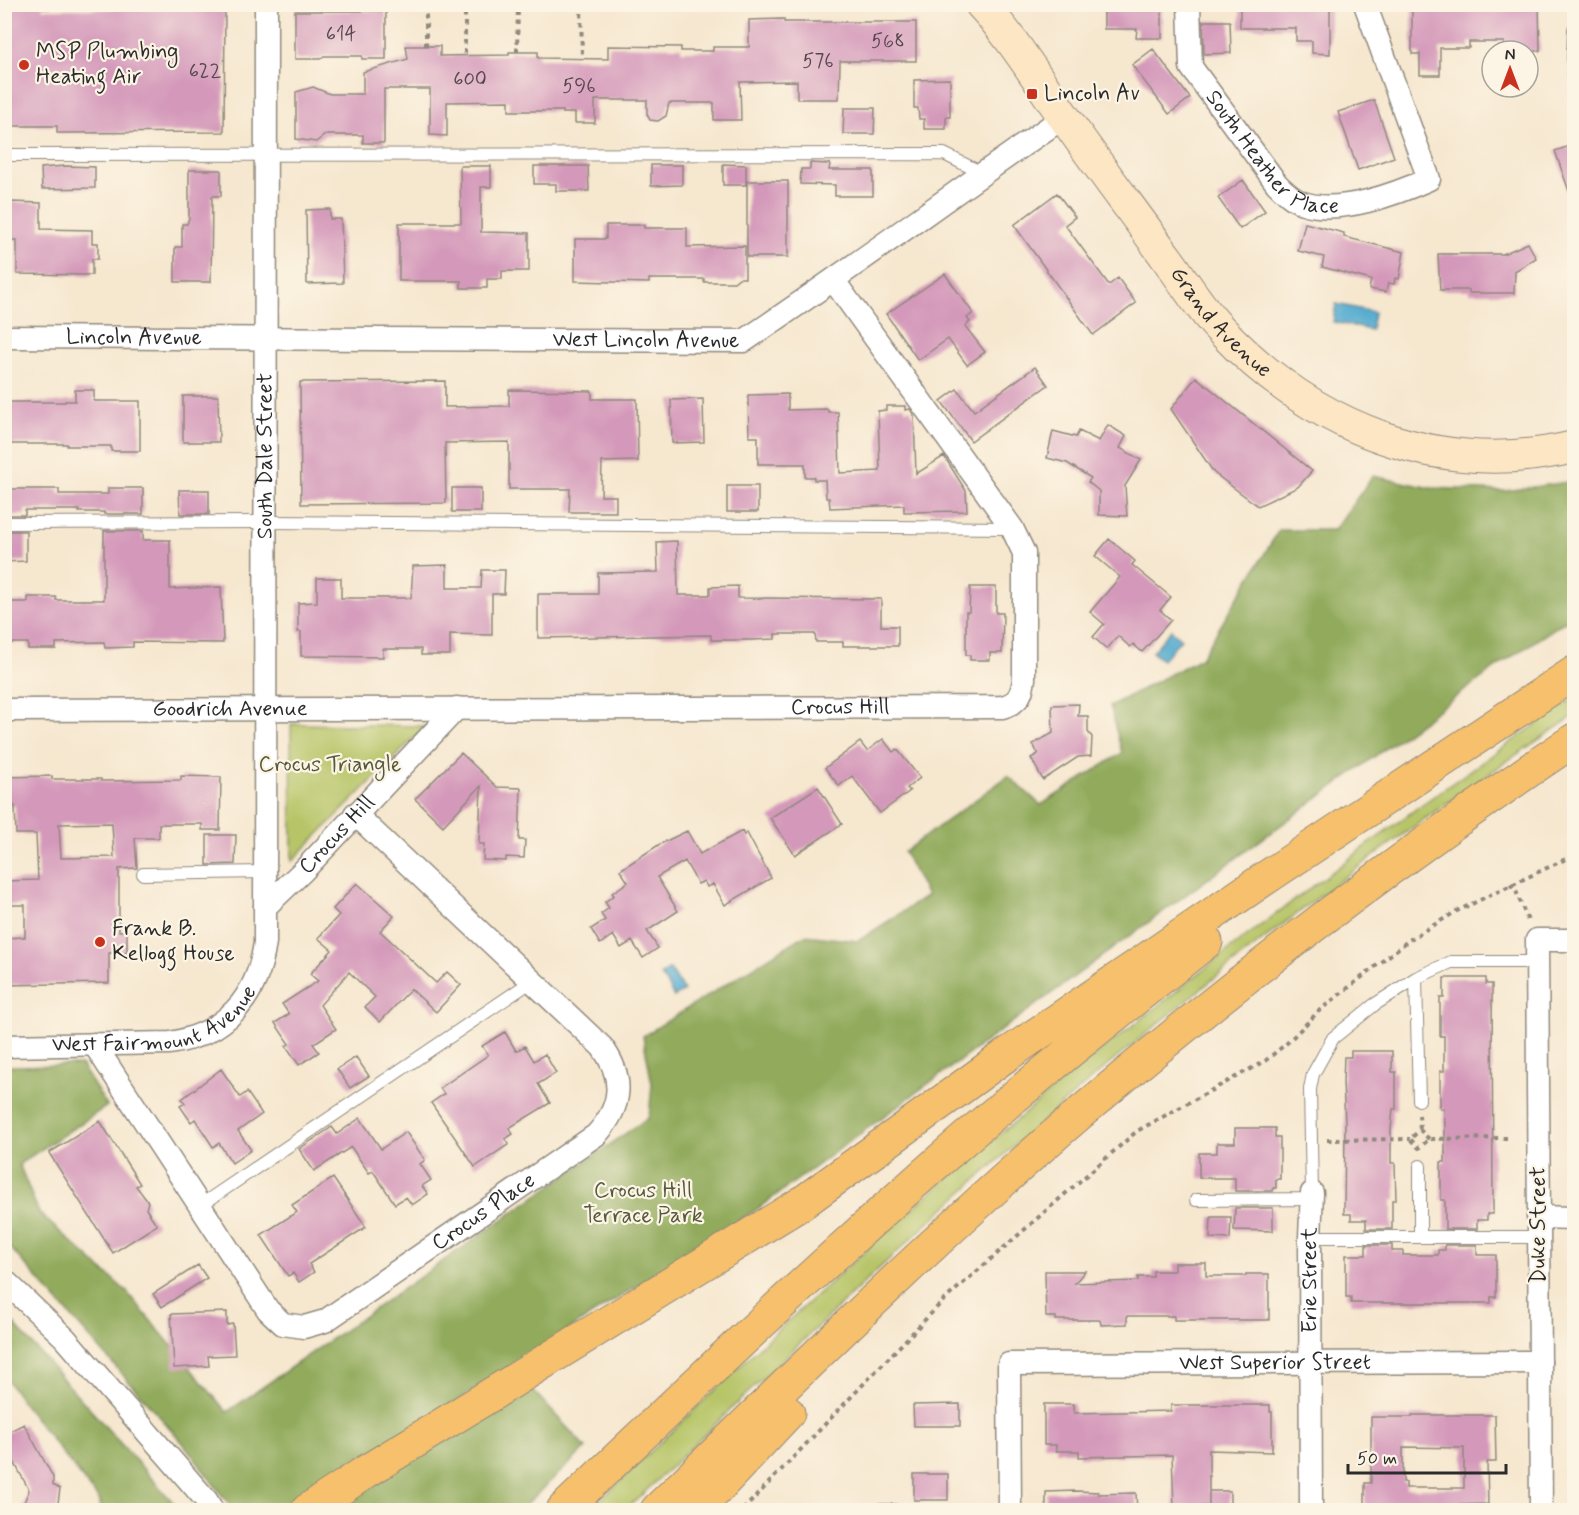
<svg xmlns="http://www.w3.org/2000/svg" width="1579" height="1515" font-family="Mynerve,sans-serif">
<rect width="100%" height="100%" fill="#fcf5e5"/>
<filter id="ink" filterUnits="userSpaceOnUse"><feTurbulence type="fractalNoise" baseFrequency=".0167" numOctaves="2"/><feDisplacementMap in="SourceGraphic" scale="12" xChannelSelector="R" yChannelSelector="G"/><feConvolveMatrix kernelMatrix="1 2 1 2 8 2 1 2 1" color-interpolation-filters="sRGB"/></filter>
<filter id="wash" filterUnits="userSpaceOnUse"><feTurbulence type="fractalNoise" baseFrequency=".008" numOctaves="4" result="noise"/><feDisplacementMap in="SourceGraphic" scale="24" xChannelSelector="R" yChannelSelector="G"/><feGaussianBlur stdDeviation="1.35" result="paint"/><feColorMatrix in="noise" values="0 0 0 0 0 0 0 0 0 0 0 0 0 0 0 0 0 1.4 0 .05"/><feComposite in="paint" operator="in"/></filter>
<g filter="url(#wash)">
<rect width="100%" height="100%" fill="#f6e7cf"/>
<path fill="#b7c568" stroke="#71784a" stroke-width="1.5" d="M1574 698V716C1350 864 1137 1033 938 1214 832 1311 729 1411 626 1510H590L769 1338 925 1197 1068 1077 1232 947 1421 805Z
M291 724 426 726 292 861Z"/>
<path fill="#91aa5c" stroke="#5e6a44" stroke-width="1.5" d="M1373 476 1431 488 1505 491 1574 481V615L1498 666 756 1210 287 1510H233L183 1443 5 1242 4 1066 81 1065 107 1106 19 1164 39 1213 126 1291 227 1412 649 1117 652 1084 643 1036 805 935 858 941 927 896 904 852 1008 776 1041 805 1122 753 1110 706 1201 658 1279 530H1334Z
M5 1314 180 1510H100V1501L23 1403 5 1377Z
M528 1385 586 1448 520 1510H328Z"/>
<path fill="#52aacf" stroke="#3e6a7d" stroke-width="1.5" d="M1336 304 1374 312 1371 330 1333 322Z
M1171 630 1181 639 1162 660 1152 652Z
M670 969 684 991 674 997 661 975Z"/>
<g id="blocks">
<path fill="#d499ba" fill-rule="evenodd" d="M4 4H43V9H225L224 132 57 133V126H4Z
M1104 4H1142V8L1162 9V38H1136L1137 29H1104Z
M1240 4H1330V54L1312 53V41H1296V28H1240Z
M1412 4 1539 5 1540 51H1504V42H1469V48H1440V75H1420V54H1412Z
M295 11H386V59H362V56H324L320 59H295Z
M784 19V22H916V61H840L839 99H797V81L740 82 741 120H714V103H669L666 116 658 121 650 120 647 114V100H595V123H575V113H563V111H509V101L447 102V136L430 135V89H384V143H363V135H325L316 142 296 139V92L313 87 330 94H363V72L408 59 406 46H440V56L509 55V52H538V58L608 59V46L681 47V51H713V47H749V20Z
M1203 21H1230L1231 53 1204 54Z
M1153 49 1190 98 1169 114 1132 65Z
M950 79V117H946V129H924V119H919L918 108H914V80Z
M1374 100 1394 157 1358 170 1338 112Z
M844 108H875L874 134H843Z
M1575 144V200H1572L1555 151Z
M810 163 830 164 829 170H873V196H835V185L800 184 801 169H810Z
M723 164 746 165V185H723Z
M651 165H682V185L651 186Z
M65 166 95 167V188L42 189 41 168Z
M460 166H491V187H481V232L529 233V271H502V279H487V288H461V281H399V223H461Z
M534 166H588L589 191H556V184H534Z
M189 170H221V196H212L211 282H175V247H182V224H187L189 218Z
M1243 180 1265 211 1240 229 1218 198Z
M747 181H788V257H747Z
M1057 193 1075 217 1065 225 1109 285 1118 278 1136 303 1093 335 1014 225Z
M11 202 41 203V229L92 230V243H98V259H92V275L17 274V240H11Z
M330 209V219H341L343 283 307 284 306 210Z
M1305 223 1344 233V237L1404 252 1399 279 1395 278 1394 284 1388 283 1386 292 1369 289 1371 280 1322 267 1324 257 1298 251Z
M606 225H644V228H687V247L745 246V278H739L734 282H704V279H649V283L575 281V239H606Z
M1528 243 1536 258 1515 271 1514 293H1469V290H1440L1438 254H1503Z
M945 274 973 313 967 318 970 322 965 326 985 352 967 365 948 339 918 360 886 314Z
M1035 367 1048 385 971 441 941 401 957 389 974 411Z
M1196 377 1312 471 1298 487 1258 506 1214 473 1171 409Z
M445 381V407L509 406V390L592 391V399H637L638 461 602 462 601 496H616V512H569L570 489H509V442L445 443 446 503 301 504 300 382Z
M75 390H94V401H140V451H111V446H67V444H4V402H65V401H75Z
M788 394V410L828 409V412H838L840 473 880 471 878 411 886 410V406H905V410L910 409 914 416 916 474 944 456 966 491 967 511 904 512V505L830 508 829 498H826L825 480H814V477H805V464H758V437H749L748 395Z
M183 396H218L219 442H183Z
M703 399 704 442 672 443 671 400Z
M1108 425 1126 436 1120 448 1141 460 1125 486 1127 516 1099 515V491L1088 482 1091 478 1067 463 1047 458 1053 431 1076 437 1079 431 1099 441Z
M727 486H758V512H727Z
M108 488H143V514H104V512H79V510H25V515H4V489H59V494H108Z
M452 488H481V512H452Z
M179 490H209V514H180Z
M4 531H26V561L4 562Z
M104 531H143V540H170V589L221 587 223 643 133 642V647L105 648 104 642 56 643V649H28V643H4V602H28V597H56V600H104Z
M1109 539 1135 561 1132 565 1171 597 1160 610 1171 620 1142 652 1133 644 1130 647 1118 636 1107 649 1093 637 1104 624 1090 612 1120 577 1095 556Z
M677 541 678 595H710V587L738 586V598L881 599V626H898V646H843V642H816L815 634H775V639L751 640H711V635L538 638V594H598V573L658 572 657 542Z
M447 565V588H481L482 570H505L504 594H492V635L450 634V655H421V649H383V657L301 656V632H298V603L317 602V578H341V598H411L413 566Z
M970 587H996V613H1003L1002 653H990V660H970V655H966V612H969Z
M1079 704 1078 716H1088V732L1092 737 1091 756 1078 757 1043 780 1031 758 1038 754 1033 744 1053 733 1052 705Z
M883 739 893 752 897 749 920 778 907 788 910 791 880 813 852 776 839 786 825 768 860 742 867 751Z
M461 753 497 787 521 788 519 840H525L524 858 506 857V861L483 860 484 844H479L481 786 443 826 415 799Z
M52 776V779H101V781L181 780V776L221 777 220 830H202V824H159V838H135L137 868 119 869V931H127V953H109V983L4 985V938L25 937V905H4V881L38 880 36 834H16L15 806H4V777ZM112 823 114 857 61 858 59 824Z
M818 787 842 824 795 855 770 818Z
M687 831 700 854 742 831 744 835 747 833 771 878 725 905 713 884 707 887 704 881 698 884 685 861 657 877 678 911 647 931 658 948 643 958 632 941 621 948 613 935 600 944 591 929 605 920 601 914 609 908 605 902 614 895 612 893 628 882 620 870 660 844Z
M207 835H236L235 864 207 865Z
M357 883 394 916 380 931 436 983 447 972 461 985 436 1012 411 989 380 1022 365 1007 375 997 349 972 320 1005 336 1029 313 1044 319 1052 299 1065 286 1046 289 1044 275 1023 289 1014 282 1004 318 981 310 974 332 950 318 938 339 915 333 909Z
M1444 978H1486V984H1492L1493 1214H1487V1220H1477V1229H1445V1200H1441V1162H1445V1128L1444 1109H1440V1071H1444V1036H1440V998H1444Z
M505 1032 516 1051 525 1046 534 1061 545 1054 556 1073 538 1084 550 1103 509 1128 513 1134 505 1139 509 1144 475 1167 431 1103 444 1094 440 1088 488 1055 482 1046Z
M1351 1051H1392V1072H1396V1109H1393L1391 1129V1163H1395L1396 1200H1392V1229H1366V1220H1351V1214H1344L1345 1123 1343 1082 1344 1057H1351Z
M356 1057 369 1076 350 1088 337 1069Z
M221 1069 240 1097 247 1092 262 1114 238 1131 251 1150 232 1163 219 1143 213 1147 195 1119 191 1122 180 1106 185 1103 182 1099Z
M360 1118 381 1149 406 1132 425 1160 420 1164 431 1180 422 1186 428 1194 412 1205 406 1197 395 1204 373 1171 369 1173 351 1147 314 1171 299 1149 332 1127 337 1134Z
M100 1121 140 1184 136 1186 148 1202 146 1209 157 1225 113 1253 49 1153Z
M1235 1128H1275V1137H1280V1179H1276V1188H1273V1191H1235V1178H1199V1153H1217V1143H1235Z
M333 1178 366 1227 309 1264 314 1272 299 1282 293 1273 288 1276 261 1235 297 1212 292 1205Z
M1235 1208H1273V1231L1234 1230Z
M1211 1217H1231L1230 1239 1210 1238Z
M1366 1245H1392V1251H1403V1255H1438V1250H1445V1245H1477V1255H1496V1297H1491V1303H1351V1297H1346V1255H1366Z
M1174 1263H1206V1276H1246V1274H1269V1320H1174V1316H1127V1324L1101 1325 1100 1320H1056V1317H1046L1045 1271H1085L1075 1283 1138 1281V1277H1153V1271H1174Z
M198 1265 207 1278 162 1307 153 1294Z
M227 1312V1325L233 1324 235 1355 208 1356 209 1366 174 1368 171 1314Z
M960 1404V1426H914L913 1405Z
M1044 1404H1074V1413L1171 1411V1405H1270V1412H1272V1452L1209 1450V1506L1174 1507 1172 1455 1079 1457V1451H1056V1445H1044Z
M1412 1415H1495L1496 1462H1487L1488 1504 1456 1505V1509L1365 1510V1483H1371V1417H1412ZM1403 1447 1464 1448V1488H1406V1482H1403Z
M24 1424 53 1477V1485L60 1489 57 1510H21L29 1490 13 1460 4 1464V1434Z
M914 1474H948V1500H914Z
M1076 1491 1098 1492V1494L1136 1493 1137 1510H1046V1492Z
M1209 1491H1230V1510H1209Z"/>
</g>
</g>
<g filter="url(#ink)">
<use href="#blocks" fill-opacity="0" stroke="#90897d" stroke-width="1.5"/>
<g fill="none" stroke-linecap="round" stroke-linejoin="round">
<defs>
<path id="service" d="M1574 29 1573 57 1574 80
M4 155 944 154 982 173
M4 523 266 522 1012 528
M143 874 265 872
M1416 978 1419 1100
M1420 1166V1237
M1312 1193 1310 1089 1313 1074 1333 1038 1374 1005 1416 978 1451 962H1537
M1196 1200 1311 1199
M201 1205 532 981
M1310 1237H1538
M863 1510H894"/>
<g id="minor">
<path id="s1" d="M1189 4 1191 67 1277 184C1285 192 1293 200 1303 203 1339 215 1396 194 1429 179L1365 4"/>
<path id="s2" d="M4 337 744 341C852 269 956 191 1064 117"/>
<path id="s3" d="M4 710 1002 707C1018 703 1022 695 1024 679V553L1012 528 834 281"/>
<path id="s4" d="M265 907 303 871 457 708"/>
<path id="s5" d="M94 1044 268 1310 283 1324 304 1327 325 1321 596 1135C622 1107 625 1078 602 1047L355 814"/>
<path id="s6" d="M4 1046 170 1043C225 1034 258 998 265 942L266 4"/>
<path d="M1538 1217 1574 1218"/>
<path d="M4 1280 65 1338 207 1501 212 1510"/>
<path id="s7" d="M1010 1510 1009 1364 1540 1362"/>
<path id="s8" d="M1311 1510 1310 1237 1312 1193"/>
<path d="M1541 1510 1537 940H1574"/>
</g>
<g id="secondary">
<path id="s9" d="M981 4C1012 37 1036 77 1062 114 1096 163 1132 210 1166 257 1184 281 1200 309 1221 330 1314 428 1440 479 1574 447"/>
</g>
<path id="motorway" d="M308 1510 367 1471 802 1203 1005 1056 1270 875 1574 673
M563 1510C687 1392 811 1274 939 1161 1026 1085 1116 1014 1206 942
M657 1510C795 1376 932 1240 1079 1114 1235 981 1404 854 1574 740
M697 1510 788 1413"/>
</defs>
<use href="#service" stroke="#90897d" stroke-width="14"/>
<use href="#minor" stroke="#90897d" stroke-width="25"/>
<use href="#secondary" stroke="#90897d" stroke-width="34"/>
<use href="#motorway" stroke="#90897d" stroke-width="35"/>
<path stroke="#90897d" stroke-width="4" stroke-dasharray="4.5 4.5" stroke-linecap="butt" d="M465 4V56
M581 4 582 59
M426 46V4
M517 52 518 4
M1510 884 1516 891 1528 921
M1419 1115 1420 1130
M1429 1139 1420 1130 1410 1139 1419 1148 1429 1139 1507 1138
M1327 1140 1410 1139
M743 1510 943 1301 1137 1131 1265 1061 1287 1043 1320 1010 1409 940 1457 911 1574 855"/>
<use href="#service" stroke="#fff" stroke-width="12"/>
<use href="#minor" stroke="#fff" stroke-width="22"/>
<use href="#secondary" stroke="#fce6c4" stroke-width="32"/>
<use href="#motorway" stroke="#f7c06c" stroke-width="33"/>
</g>
</g>
<g fill="#c8321e" stroke="#fcf5e5" stroke-width="2">
<circle cx="24" cy="65" r="6"/>
<rect x="1026" y="88" width="12" height="12" rx="3"/>
<circle cx="100" cy="942" r="6"/>
</g>
<g text-anchor="middle" dominant-baseline="central" stroke-width="4.5" stroke-linejoin="round" paint-order="stroke">
<g font-size="20" fill="#55464f">
<text x="341" y="34">614</text>
<text x="888" y="41">568</text>
<text x="818" y="61">576</text>
<text x="205" y="71">622</text>
<text x="470" y="79">600</text>
<text x="579" y="86">596</text>
</g>
<g font-size="22" fill="#2b2b2b" stroke="#fcf5e5" text-anchor="start">
<text x="36" y="52">MSP Plumbing<tspan x="36" dy="25">Heating Air</tspan></text>
<text x="1044" y="94">Lincoln Av</text>
<text x="112" y="929">Frank B.<tspan x="112" dy="25">Kellogg House</tspan></text>
</g>
<g font-size="22" fill="#2b2b2b" stroke="#fcf5e5">
<text stroke="none"><textPath href="#s1" startOffset="186">South Heather Place</textPath></text>
<text stroke="none"><textPath href="#s9" startOffset="399">Grand Avenue</textPath></text>
<text stroke="none"><textPath href="#s2" startOffset="130">Lincoln Avenue</textPath></text>
<text stroke="none"><textPath href="#s2" startOffset="642">West Lincoln Avenue</textPath></text>
<text stroke="none"><textPath href="#s6" startOffset="802">South Dale Street</textPath></text>
<text stroke="none"><textPath href="#s3" startOffset="836">Crocus Hill</textPath></text>
<text stroke="none"><textPath href="#s3" startOffset="226">Goodrich Avenue</textPath></text>
<text stroke="none"><textPath href="#s4" startOffset="102">Crocus Hill</textPath></text>
<text stroke="none"><textPath href="#s6" startOffset="158">West Fairmount Avenue</textPath></text>
<text stroke="none"><textPath href="#s5" startOffset="574">Crocus Place</textPath></text>
<text transform="translate(1539 1225) rotate(-90)">Duke Street</text>
<text stroke="none"><textPath href="#s8" startOffset="230">Erie Street</textPath></text>
<text stroke="none"><textPath href="#s7" startOffset="412">West Superior Street</textPath></text>
</g>
<g font-size="22" fill="#55593d" stroke="#fcf5e5">
<text x="330" y="765">Crocus Triangle</text>
<text x="643" y="1191">Crocus Hill<tspan x="643" dy="25">Terrace Park</tspan></text>
</g>
</g>
<rect width="1579" height="1515" fill="none" stroke="#fcf5e5" stroke-width="24"/>
<g transform="translate(1510 69)"><circle r="28" fill="#fcf5e5" stroke="#a8a49b" stroke-width="1.5"/>
<path d="M0-4.5L10 22L0 15L-10 22Z" fill="#c8321e"/>
<text y="-9" font-size="16" font-weight="bold" text-anchor="middle" fill="#2b2b2b">N</text>
</g>
<path d="M1348 1464v9h158v-9" fill="none" stroke="#2b2b2b" stroke-width="3"/>
<text x="1357" y="1464" font-size="18" fill="#2b2b2b" stroke="#fcf5e5" stroke-width="4.5" paint-order="stroke">50 m</text>
</svg>
